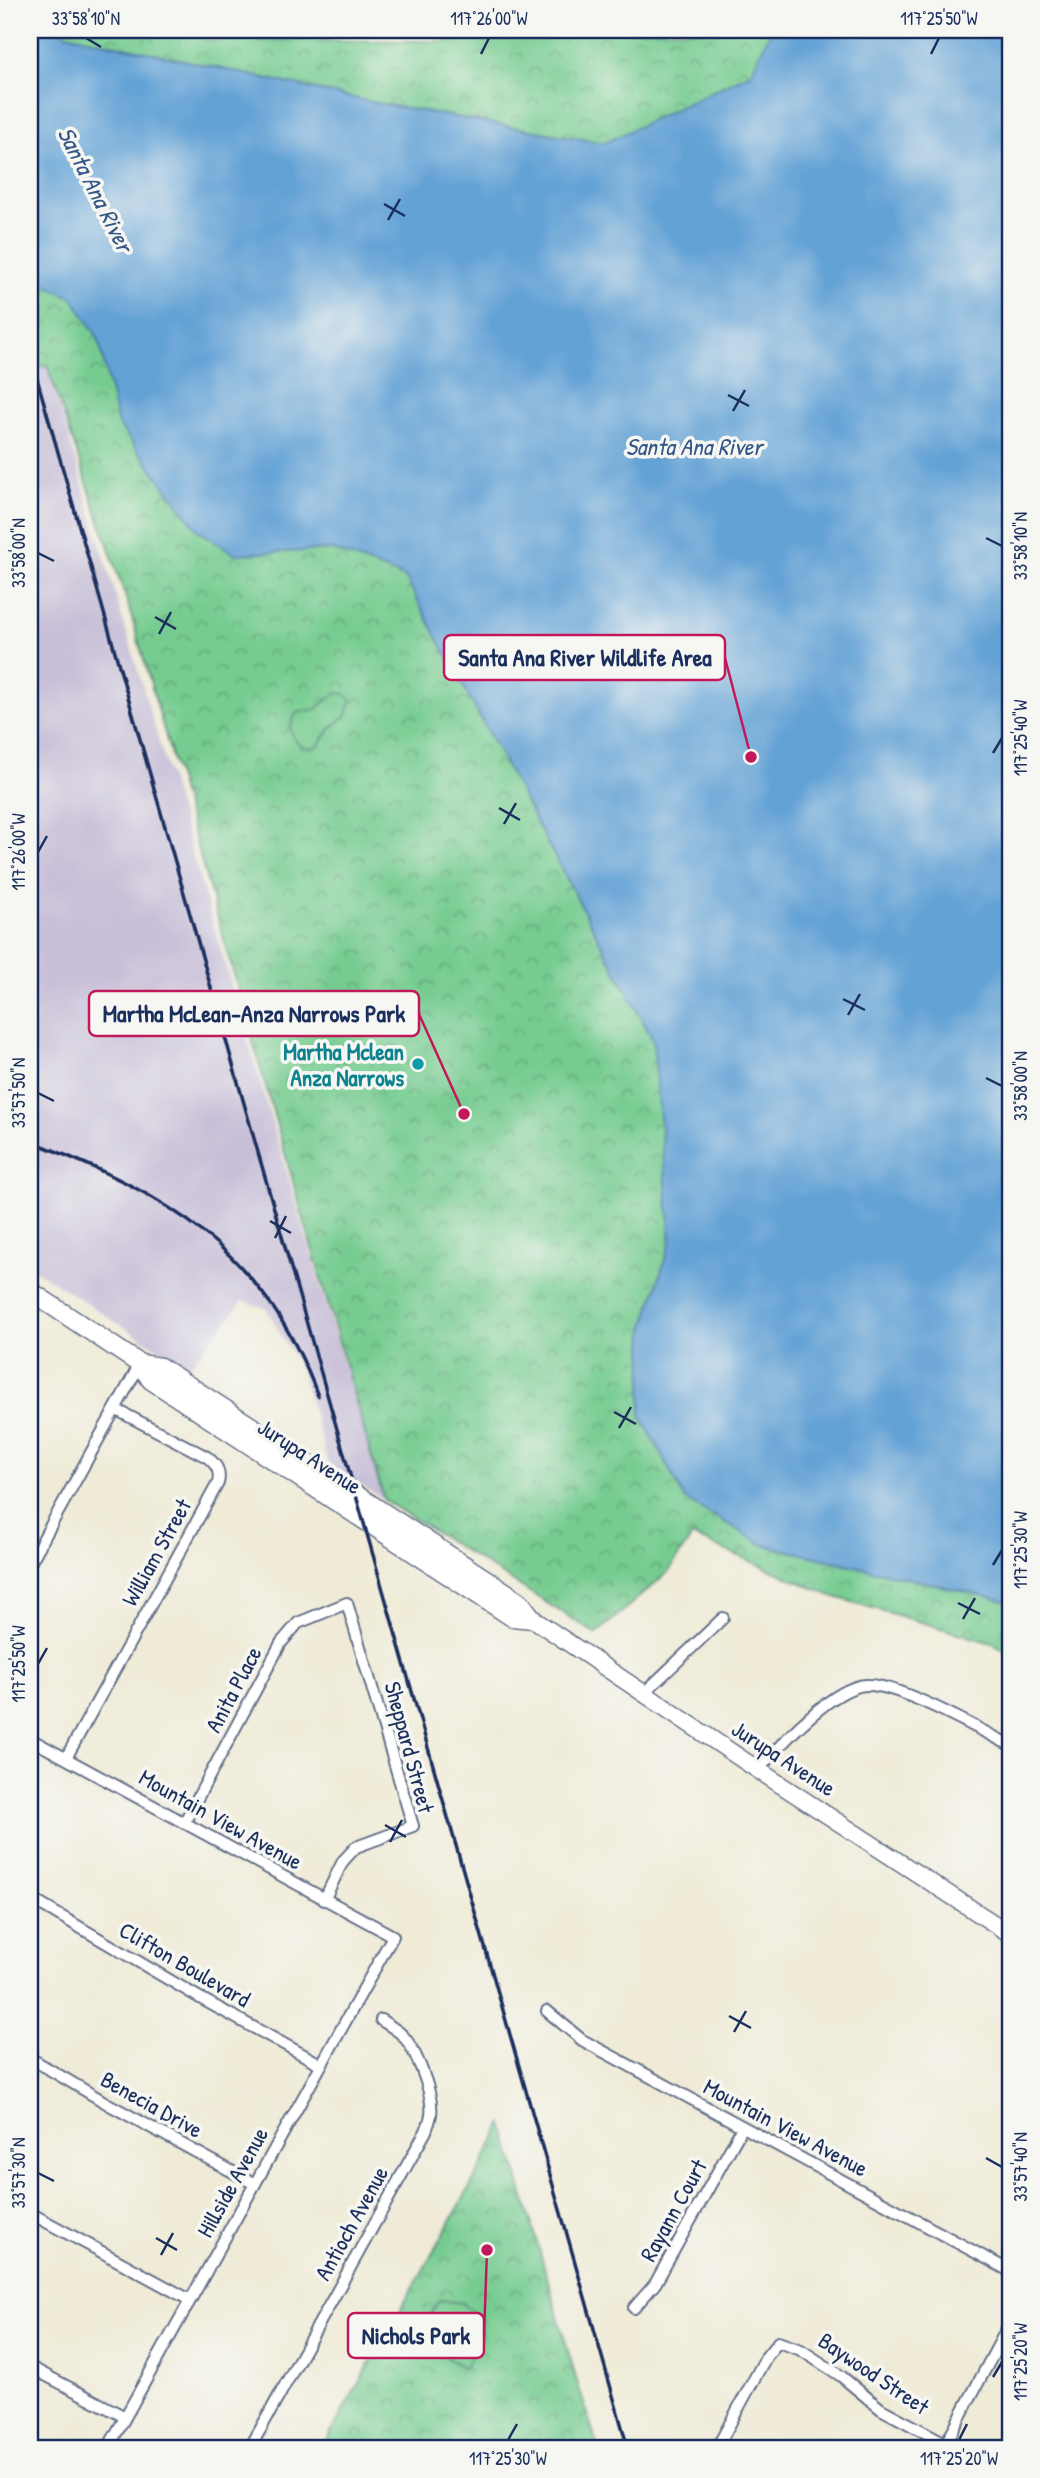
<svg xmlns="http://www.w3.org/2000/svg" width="1040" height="2478" font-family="'Patrick Hand',sans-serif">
<defs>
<pattern id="park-crowns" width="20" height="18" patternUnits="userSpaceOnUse" patternTransform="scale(1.75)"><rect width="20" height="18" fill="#76cc90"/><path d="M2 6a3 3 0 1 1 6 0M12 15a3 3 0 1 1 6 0" fill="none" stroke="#60a679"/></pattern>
</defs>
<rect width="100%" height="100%" fill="#f6f6f2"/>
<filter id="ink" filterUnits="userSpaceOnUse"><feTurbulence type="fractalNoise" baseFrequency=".0143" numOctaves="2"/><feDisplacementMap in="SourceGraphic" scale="14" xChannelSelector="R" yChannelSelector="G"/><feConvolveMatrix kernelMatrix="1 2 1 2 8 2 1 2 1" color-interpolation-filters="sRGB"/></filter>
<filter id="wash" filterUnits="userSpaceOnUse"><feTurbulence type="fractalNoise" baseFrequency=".00686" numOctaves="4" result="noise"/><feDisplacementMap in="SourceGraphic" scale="28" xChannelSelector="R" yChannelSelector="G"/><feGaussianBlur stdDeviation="1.57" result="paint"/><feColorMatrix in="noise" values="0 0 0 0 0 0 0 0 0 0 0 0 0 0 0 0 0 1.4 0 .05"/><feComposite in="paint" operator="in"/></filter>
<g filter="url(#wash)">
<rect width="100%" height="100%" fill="#efebd7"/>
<path fill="#c8c0d8" d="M47 364 384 1500 329 1465 301 1371 266 1308 243 1301 188 1368 30 1267V370Z"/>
<path fill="url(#park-crowns)" stroke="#487e77" stroke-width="2" d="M30 30H184L206 40 461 41 479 30H1010V1653L992 1643 832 1596 692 1536 668 1572 596 1634 384 1500 128 604 47 365 30 370Z
M503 2124 575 2375 598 2448H322L473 2182Z"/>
<path fill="#76cc90" stroke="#487e77" stroke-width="2" d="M336 693 345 694 351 700 347 715 331 728 317 747C301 750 294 743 290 728L295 715 300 712 316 709Z
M439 2300 463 2303 480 2318 481 2335 465 2368 427 2347 421 2339V2332Z"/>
<path fill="#63a2d5" stroke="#3f689a" stroke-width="2" d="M30 30H60L66 34 376 103 604 143 751 73 771 30H1010V1602L764 1545 685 1499 641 1416 644 1329 671 1239 653 1040 405 577 333 550 235 554 198 530 118 424 98 338 73 298 40 282 30 283Z"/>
</g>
<g filter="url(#ink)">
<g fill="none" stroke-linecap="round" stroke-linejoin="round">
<defs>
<path id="street" d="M30 1563 140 1364
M643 1694 723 1618
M30 1739 393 1936 108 2448
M66 1758 218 1483C221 1471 216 1464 207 1457L115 1409
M758 1770C780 1745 832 1687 866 1685 898 1683 978 1729 1010 1745
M184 1823 281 1643 298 1623 347 1603 413 1826 356 1847 343 1861 324 1900
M30 1898 200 1998 320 2064
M547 2011 582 2040 1010 2271
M30 2058 108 2104 255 2184
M30 2213 190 2300
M634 2308 655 2284 742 2128
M30 2367 125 2417
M944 2447 1010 2323
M250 2448 426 2131C428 2126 430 2120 431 2115 434 2094 415 2046 400 2033 394 2028 387 2024 381 2020
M720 2448 719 2444 766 2357 778 2342 801 2350 841 2376 881 2409 945 2443"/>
<path id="secondary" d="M533 1619 758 1770 1010 1934"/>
<path id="primary" d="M30 1291 140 1364 151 1380 512 1617 533 1619
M140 1364 160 1367 519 1601 533 1619"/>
</defs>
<use href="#street" stroke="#657188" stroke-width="14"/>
<use href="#secondary" stroke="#657188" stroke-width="19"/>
<use href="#primary" stroke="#657188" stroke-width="21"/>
<use href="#street" stroke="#fff" stroke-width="10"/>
<use href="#secondary" stroke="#fff" stroke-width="16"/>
<use href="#primary" stroke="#fff" stroke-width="18"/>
<path stroke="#1b2f5e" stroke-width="3.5" d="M30 354 628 2448
M30 1141C168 1194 264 1251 318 1396"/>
</g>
</g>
<path fill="none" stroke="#1b2f5e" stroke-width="2.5" d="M86 38 101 47M481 54 489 38M931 54 939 38M384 204 405 216M388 220 400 199M728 395 749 406M733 411 745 390M986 538 1002 546M38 553 54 561M155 617 176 629M159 634 171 612M993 753 1002 738M499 808 520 820M504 824 516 803M38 852 47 836M843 999 865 1010M848 1015 860 994M986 1078 1002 1086M38 1093 54 1101M270 1221 291 1233M275 1238 286 1216M614 1412 636 1424M619 1428 631 1407M993 1565 1002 1550M958 1603 980 1614M963 1619 975 1598M38 1664 47 1648M385 1825 406 1837M390 1842 402 1820M729 2016 751 2028M734 2032 746 2011M986 2158 1002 2167M38 2173 54 2181M156 2238 177 2250M161 2255 173 2233M993 2377 1002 2362M508 2440 517 2424M959 2440 967 2424"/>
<circle fill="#0f9aa8" stroke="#f6f6f2" stroke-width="2.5" cx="418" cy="1064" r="7"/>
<g text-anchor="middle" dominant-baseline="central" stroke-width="7" stroke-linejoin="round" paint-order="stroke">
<g font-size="23" font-weight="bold" fill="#0d838f" stroke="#f6f6f2" text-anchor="end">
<text x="404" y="1051">Martha Mclean<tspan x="404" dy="26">Anza Narrows</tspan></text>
</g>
<g font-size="23" fill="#1b2f5e" stroke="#f6f6f2">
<text transform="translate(310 1456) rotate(33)">Jurupa Avenue</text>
<text transform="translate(156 1552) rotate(-61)">William Street</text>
<text transform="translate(233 1689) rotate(-62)">Anita Place</text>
<text transform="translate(410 1747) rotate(75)">Sheppard Street</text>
<text transform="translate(784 1758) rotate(33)">Jurupa Avenue</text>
<text transform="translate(221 1819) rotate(29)">Mountain View Avenue</text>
<text transform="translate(185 1964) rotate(30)">Clifton Boulevard</text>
<text transform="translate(152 2104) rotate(29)">Benecia Drive</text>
<text transform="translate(786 2127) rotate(28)">Mountain View Avenue</text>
<text transform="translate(232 2182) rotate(-61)">Hillside Avenue</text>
<text transform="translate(673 2210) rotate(-61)">Rayann Court</text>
<text transform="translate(351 2223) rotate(-61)">Antioch Avenue</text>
<text transform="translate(874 2373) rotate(34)">Baywood Street</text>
</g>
<g font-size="24" font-style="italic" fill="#345788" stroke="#f6f6f2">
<text transform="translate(96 189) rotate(63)">Santa Ana River</text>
<text x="694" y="446">Santa Ana River</text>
</g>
</g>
<path fill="none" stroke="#c2185b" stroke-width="2.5" d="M751 757L725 658M464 1114L419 1014M487 2250L484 2336"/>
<g fill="#c2185b" stroke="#f6f6f2" stroke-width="2.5">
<circle cx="751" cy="757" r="7"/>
<circle cx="464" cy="1114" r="7"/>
<circle cx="487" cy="2250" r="7"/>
</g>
<g fill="#f6f6f2" stroke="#c2185b" stroke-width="2.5">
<rect x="444" y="635" width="281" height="45" rx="7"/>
<rect x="89" y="991" width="330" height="45" rx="7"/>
<rect x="348" y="2313" width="136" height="45" rx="7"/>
</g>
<g font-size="24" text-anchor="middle" font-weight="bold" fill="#1b2f5e">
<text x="585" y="666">Santa Ana River Wildlife Area</text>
<text x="254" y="1022">Martha McLean-Anza Narrows Park</text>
<text x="416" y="2344">Nichols Park</text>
</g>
<rect width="1040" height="2478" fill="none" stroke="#f6f6f2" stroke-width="77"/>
<rect x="38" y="38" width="964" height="2402" fill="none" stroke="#1b2f5e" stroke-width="2.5"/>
<g font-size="18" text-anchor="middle" fill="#1b2f5e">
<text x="86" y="25">33°58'10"N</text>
<text x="489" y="25">117°26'00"W</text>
<text x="939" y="25">117°25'50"W</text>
<text transform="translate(1021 546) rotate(-90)" y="6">33°58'10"N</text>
<text transform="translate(19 553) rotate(-90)" y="6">33°58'00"N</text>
<text transform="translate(1021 738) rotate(-90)" y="6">117°25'40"W</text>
<text transform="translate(19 852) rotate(-90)" y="6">117°26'00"W</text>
<text transform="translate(1021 1086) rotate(-90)" y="6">33°58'00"N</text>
<text transform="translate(19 1093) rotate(-90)" y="6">33°57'50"N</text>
<text transform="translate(1021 1550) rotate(-90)" y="6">117°25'30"W</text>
<text transform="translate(19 1664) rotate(-90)" y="6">117°25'50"W</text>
<text transform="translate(1021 2167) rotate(-90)" y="6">33°57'40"N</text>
<text transform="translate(19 2173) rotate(-90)" y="6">33°57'30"N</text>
<text transform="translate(1021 2362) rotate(-90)" y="6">117°25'20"W</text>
<text x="508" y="2465">117°25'30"W</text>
<text x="959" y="2465">117°25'20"W</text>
</g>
</svg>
